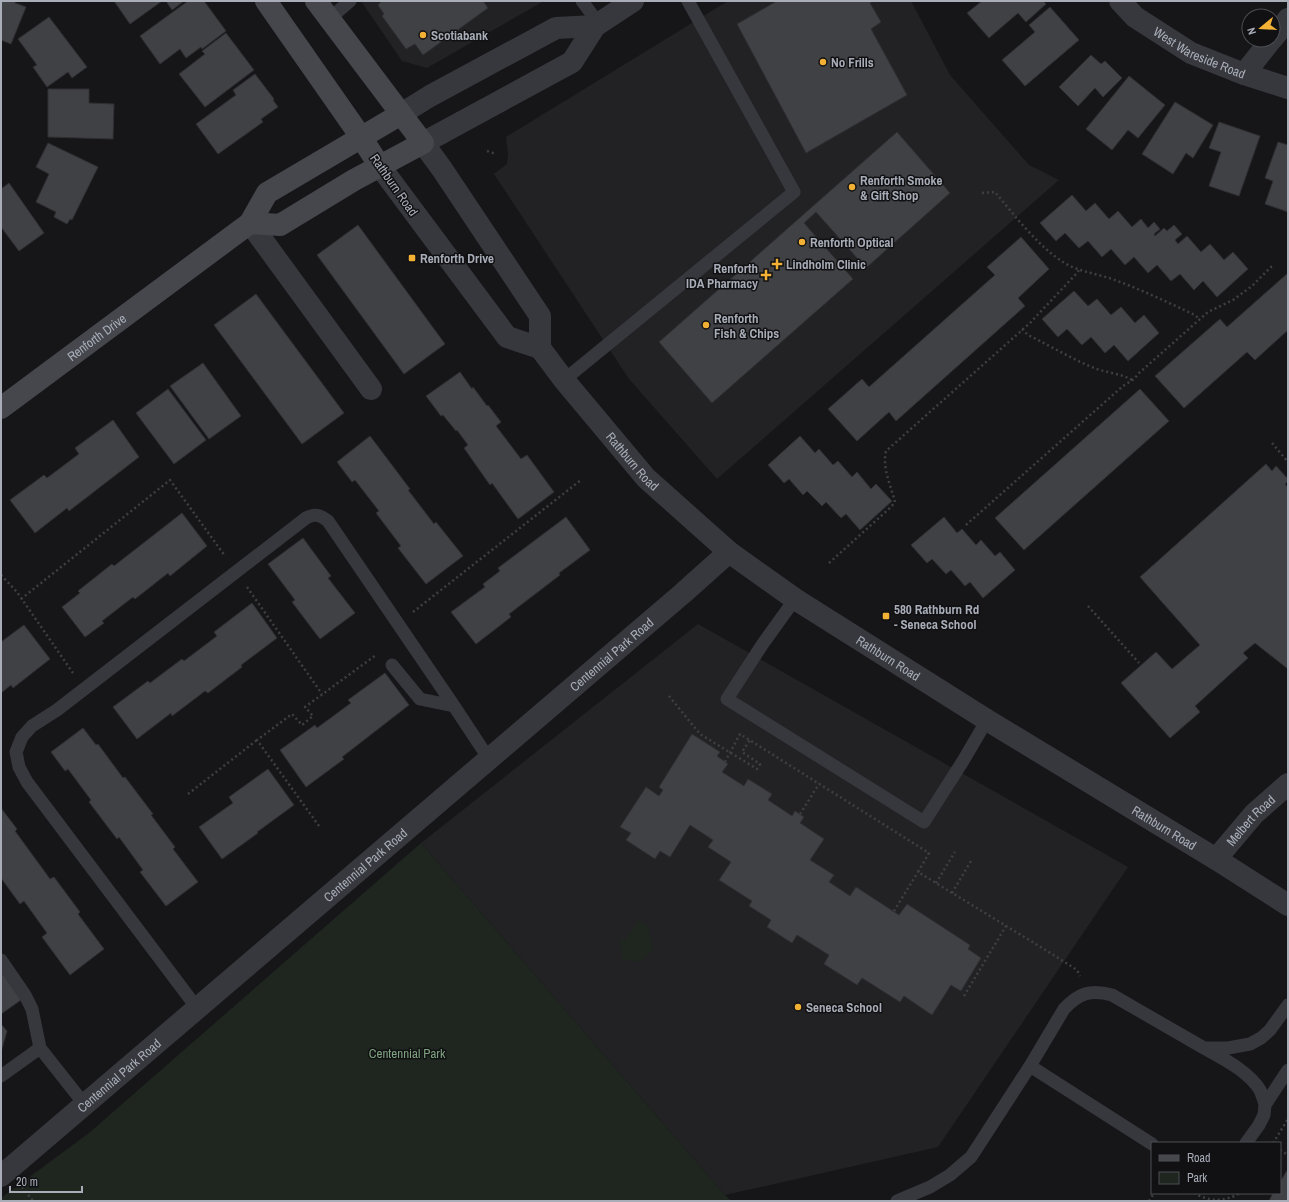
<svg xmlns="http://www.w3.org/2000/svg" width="1289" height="1202" font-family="'Archivo Narrow',sans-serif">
<rect width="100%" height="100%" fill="#161618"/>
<path fill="#222225" d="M361 1H544L427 68 402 61Z
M728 1H911L950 75 1029 165 1059 180 717 479 629 379 494 174 507 164 508 154 506 137Z
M698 624 1128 867 938 1147 725 1195 421 843Z"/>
<path fill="#1e261f" d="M421 843 725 1195 731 1201H1V1198L89 1133Z
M638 921C651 922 652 942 653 951L645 956 643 961 635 962 631 959 623 961 619 940 626 939Z"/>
<path fill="#404145" stroke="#303034" d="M1 1H15V3L26 7 11 44 1 40Z
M114 1H162L130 24Z
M166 1H184L172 10Z
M188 1H204L226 31 202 49 201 47 186 58 180 49 160 64 140 36Z
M382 1H483L488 8 423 55 415 44 406 49 382 16 384 14 378 5Z
M777 1H873L870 3 881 22 871 29 907 95 806 153 737 24Z
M982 1H1043L1046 4 1026 22 1018 13 989 38 967 13Z
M1050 7 1079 40 1025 86 1002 60 1035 32 1029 25Z
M49 17 87 67 72 78 68 72 47 87 33 67 37 65 18 39Z
M226 33 254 70 205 107 179 74 205 54 202 51Z
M1091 55 1101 64 1105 61 1122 78 1103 97 1095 88 1078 106 1059 87Z
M255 74 274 99 273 100 278 107 261 119 263 122 218 154 196 124 236 95 233 90Z
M1129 76 1165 105 1138 138 1128 130 1112 150 1086 129Z
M48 89H89V103L114 104 113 139 48 137Z
M1175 102 1213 125 1193 158 1186 153 1173 174 1142 154Z
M1219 122 1260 136 1239 196 1209 186 1221 152 1209 148Z
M897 132 950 193 866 268 816 212 804 223 853 279 712 403 659 342Z
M1278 142 1288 145V212L1265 204 1273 181 1265 178Z
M48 143 98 167 72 220 70 219 67 224 54 217 56 212 36 202 49 174 36 167Z
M9 183 44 233 19 251 1 227V189Z
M1072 195 1086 211 1095 203 1109 219 1118 211 1132 227 1141 219 1148 228 1154 222 1160 229 1154 234 1155 236 1164 228 1167 231 1174 225 1182 234 1175 240 1178 244 1187 236 1201 252 1210 244 1224 260 1233 252 1248 269 1217 297 1203 281 1194 290 1180 274 1171 281 1157 265 1148 273 1134 257 1125 265 1111 249 1102 257 1088 241 1079 248 1065 233 1056 241 1040 223Z
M358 225 445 344 404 374 317 255Z
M1021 237 1049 269 1018 298 1025 306 896 421 889 412 857 441 828 409 862 379 869 387 995 275 987 267Z
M1288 273V330L1255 360 1247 352 1184 408 1155 376 1220 319 1227 327Z
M1074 291 1088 306 1097 299 1111 315 1121 307 1135 323 1144 315 1159 333 1128 361 1114 345 1105 353 1091 337 1082 345 1067 329 1058 337 1042 319Z
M256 294 344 413 302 444 214 325Z
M203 363 241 416 209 439 170 386Z
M460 372 472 389 473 387 487 406 488 405 501 422 496 426 521 459 527 455 554 492 518 519 492 483 490 485 464 448 468 445 457 430 456 431 443 415 441 416 426 396Z
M168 389 206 440 174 464 136 413Z
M1140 389 1169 421 1024 550 995 518Z
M113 420 139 457 69 511 67 508 35 533 10 500 44 475 47 478 79 454 75 448Z
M370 436 410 489 408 490 434 524 436 522 463 556 426 584 398 548 401 546 376 513 379 511 355 480 352 482 337 462Z
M800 436 815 453 819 449 833 465 838 461 852 477 857 472 871 489 876 484 892 501 860 530 846 514 841 518 826 502 822 506 807 491 803 495 789 479 784 483 768 465Z
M1266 464 1272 471 1276 466 1288 479V481L1285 484 1288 488V669L1255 643 1243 653 1248 658 1195 706 1200 712 1170 738 1121 683 1156 652 1172 669 1200 645 1140 577Z
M182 513 207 546 170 576 168 573 135 599 133 597 102 621 104 623 85 637 62 607 80 593 78 591 112 564 114 566Z
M566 517 590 550 559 573 560 575 509 614 511 617 476 644 451 612 485 587 483 584 500 571 498 568Z
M944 517 957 533 962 529 976 545 981 540 995 556 1000 552 1015 570 983 598 970 582 965 586 951 570 946 574 932 559 927 563 911 545Z
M303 538 331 576 328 578 355 613 320 639 292 602 295 600 268 564Z
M252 603 277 638 241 665 242 667 208 693 205 691 172 716 171 713 137 739 113 707 148 681 150 683 182 659 184 661 217 636 214 632Z
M24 625 50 659 13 688 11 685 1 693V642Z
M385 673 409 705 342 757 344 759 306 787 280 750 315 725 317 728 351 703 348 700Z
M83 728 96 745 98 744 123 778 125 777 153 814 151 815 175 847 173 849 198 882 166 906 140 872 143 870 119 837 117 839 89 802 91 800 68 769 65 771 51 752Z
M692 734 720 752 717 756 728 764 722 772 744 786 748 779 772 794 768 800 792 816 795 811 804 817 800 823 824 839 810 860 834 875 829 882 850 896 856 887 899 915 907 904 970 945 968 949 981 958 961 991 951 985 932 1015 904 996 900 1002 862 978 857 985 824 964 829 955 797 935 792 943 767 927 771 920 749 906 752 901 719 880 731 862 708 847 713 840 690 825 670 857 660 851 655 859 626 840 631 833 620 827 646 787 659 796 663 790 659 787Z
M268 769 294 805 257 832 258 833 222 859 199 827 233 803 229 797Z
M1 808 17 829 15 831 50 879 54 877 80 912 78 914 104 949 70 975 42 937 47 933 24 901 20 904 1 878Z
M1 971 21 1000 1 1014Z
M1 1024 7 1031 1 1052Z
M1288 1169V1201H1269L1273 1193H1280V1182Z"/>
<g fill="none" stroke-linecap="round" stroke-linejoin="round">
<path stroke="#3d3f44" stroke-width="2.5" stroke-dasharray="2 3" stroke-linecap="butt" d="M487 151 496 154
M982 193 995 192C1014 215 1038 246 1063 262 1077 271 1093 273 1109 278 1138 288 1167 302 1195 315L1199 319
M1022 329 1028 335C1051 346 1073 360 1097 369 1109 373 1122 374 1132 380
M1272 443 1288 462
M966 525 1123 386 1134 379 1139 373 1208 312 1233 300 1252 286 1271 267 1275 266
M829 563 891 507 895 502C891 486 882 468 886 451L1030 323 1077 273 1079 270
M1 575 17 592 73 673
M247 587 322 694
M21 599 170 480 225 556
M1088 606 1139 663
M413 612 581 480
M669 696 700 734 757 769 760 764 742 752 750 740
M725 762 740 734 929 853 918 872 1052 954 1077 970 1080 976
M188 794 257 740
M800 814 819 784
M319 826 257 740 292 714 302 725 313 716 305 707 376 655
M936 883 955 852
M952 893 971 861
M894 911 918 872
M964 996 1006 926
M1273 1143 1288 1119
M1280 1150 1288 1155
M22 1187 33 1201
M1194 1193C1209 1202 1225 1202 1240 1193
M1149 1201 1154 1193"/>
<path stroke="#37383d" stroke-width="13" d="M582 1 599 24
M329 19 350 1
M564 380 794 192 688 1
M795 599 762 645 727 699 924 822 963 761 987 720
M392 665 420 699 454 706
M1 960 25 995 32 1009 40 1048
M197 1008 27 782 19 767 16 752 22 737 32 726 57 710 306 518C315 513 320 515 328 521L454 706 489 759
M1206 1049C1225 1060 1248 1071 1260 1090 1262 1095 1264 1100 1265 1105
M1030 1066 1152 1144
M1 1076 40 1048 85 1105
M1246 1143 1259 1125 1264 1115 1265 1105 1288 1070
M897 1201 930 1187 950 1175 971 1157 1030 1066 1064 1009C1079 993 1091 989 1112 995L1204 1048H1228L1250 1044 1261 1038 1270 1030 1288 1005"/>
<g stroke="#37383d" stroke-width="22">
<path id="s1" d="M1120 1 1135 17 1191 53 1244 74 1288 88"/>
<path d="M1273 38 1288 19"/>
<path d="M1244 74 1271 40"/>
<path d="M250 223 371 389"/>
<path id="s2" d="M1216 859 1254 814 1288 784"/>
<path id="s3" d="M1 1176 682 594 729 552"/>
</g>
<g stroke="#37383d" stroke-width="22">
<path id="s4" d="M633 1 595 26 572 62 423 143 442 169 540 316V348L564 380 646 478 729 552 795 599 987 720 1216 859 1288 905"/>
<path d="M401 114 430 96 556 28 595 26"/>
<path d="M379 165 507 337 540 348"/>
</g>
<g stroke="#45474d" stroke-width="22">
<path d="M266 1 361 137 379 165"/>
<path d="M250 223 280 225 354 180 423 143 316 1"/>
<path id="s5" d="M1 408 250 223 267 193 401 114"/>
</g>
</g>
<g fill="#f2b134" stroke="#111113" stroke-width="1.5">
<circle cx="423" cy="35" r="4"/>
<circle cx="823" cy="62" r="4"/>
<circle cx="852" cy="187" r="4"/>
<circle cx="802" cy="242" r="4"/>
<rect x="408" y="254" width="8" height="8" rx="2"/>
<path d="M775 258h4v4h4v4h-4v4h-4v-4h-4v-4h4z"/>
<path d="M764 269h4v4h4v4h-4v4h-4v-4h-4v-4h4z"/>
<circle cx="706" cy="325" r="4"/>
<rect x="882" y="612" width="8" height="8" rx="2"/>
<circle cx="798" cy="1007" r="4"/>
</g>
<g text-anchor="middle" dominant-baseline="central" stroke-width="3" stroke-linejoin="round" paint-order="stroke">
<g font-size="13" font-weight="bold" fill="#a8adb8" stroke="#111113" text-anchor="start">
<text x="431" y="35">Scotiabank</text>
<text x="831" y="62">No Frills</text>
<text x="860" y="180">Renforth Smoke<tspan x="860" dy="15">&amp; Gift Shop</tspan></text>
<text x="810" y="242">Renforth Optical</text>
<text x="420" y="258">Renforth Drive</text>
<text x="786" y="264">Lindholm Clinic</text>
<text x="758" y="268" text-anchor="end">Renforth<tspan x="758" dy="15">IDA Pharmacy</tspan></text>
<text x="714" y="318">Renforth<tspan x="714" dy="15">Fish &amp; Chips</tspan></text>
<text x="894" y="609">580 Rathburn Rd<tspan x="894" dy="15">- Seneca School</tspan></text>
<text x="806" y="1007">Seneca School</text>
</g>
<g font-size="13" fill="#a8adb8" stroke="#111113">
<text stroke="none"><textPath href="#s1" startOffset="96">West Wareside Road</textPath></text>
<text transform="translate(394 185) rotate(55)">Rathburn Road</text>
<text stroke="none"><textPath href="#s5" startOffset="119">Renforth Drive</textPath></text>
<text stroke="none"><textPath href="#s4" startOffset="645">Rathburn Road</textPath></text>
<text stroke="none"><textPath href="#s3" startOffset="803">Centennial Park Road</textPath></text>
<text stroke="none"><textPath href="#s4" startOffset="969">Rathburn Road</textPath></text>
<text stroke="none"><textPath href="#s2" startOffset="52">Melbert Road</textPath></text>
<text stroke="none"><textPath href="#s4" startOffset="1293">Rathburn Road</textPath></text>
<text stroke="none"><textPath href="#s3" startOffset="479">Centennial Park Road</textPath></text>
<text stroke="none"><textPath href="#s3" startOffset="155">Centennial Park Road</textPath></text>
</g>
<g font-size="13" fill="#7fa381" stroke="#111113">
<text x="407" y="1053">Centennial Park</text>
</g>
</g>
<rect width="1289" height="1202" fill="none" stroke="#a8adb8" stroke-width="4"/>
<rect x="1151" y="1142" width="130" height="52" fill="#111113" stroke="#4d4f55"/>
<rect x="1159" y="1155" width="20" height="6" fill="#45474d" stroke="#4d4f55"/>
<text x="1187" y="1162" font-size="12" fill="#a8adb8">Road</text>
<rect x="1159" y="1172" width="20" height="12" fill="#1e261f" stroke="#4d4f55"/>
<text x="1187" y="1182" font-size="12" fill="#a8adb8">Park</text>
<g transform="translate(1261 28) rotate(252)"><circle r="19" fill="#111113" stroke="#4d4f55"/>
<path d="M0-3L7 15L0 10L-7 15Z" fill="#f2b134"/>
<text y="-6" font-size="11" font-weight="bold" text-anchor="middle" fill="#a8adb8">N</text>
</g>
<path d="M10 1186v6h72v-6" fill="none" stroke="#a8adb8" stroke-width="2"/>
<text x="16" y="1186" font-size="12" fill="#a8adb8" stroke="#111113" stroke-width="3" paint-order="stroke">20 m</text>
</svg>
